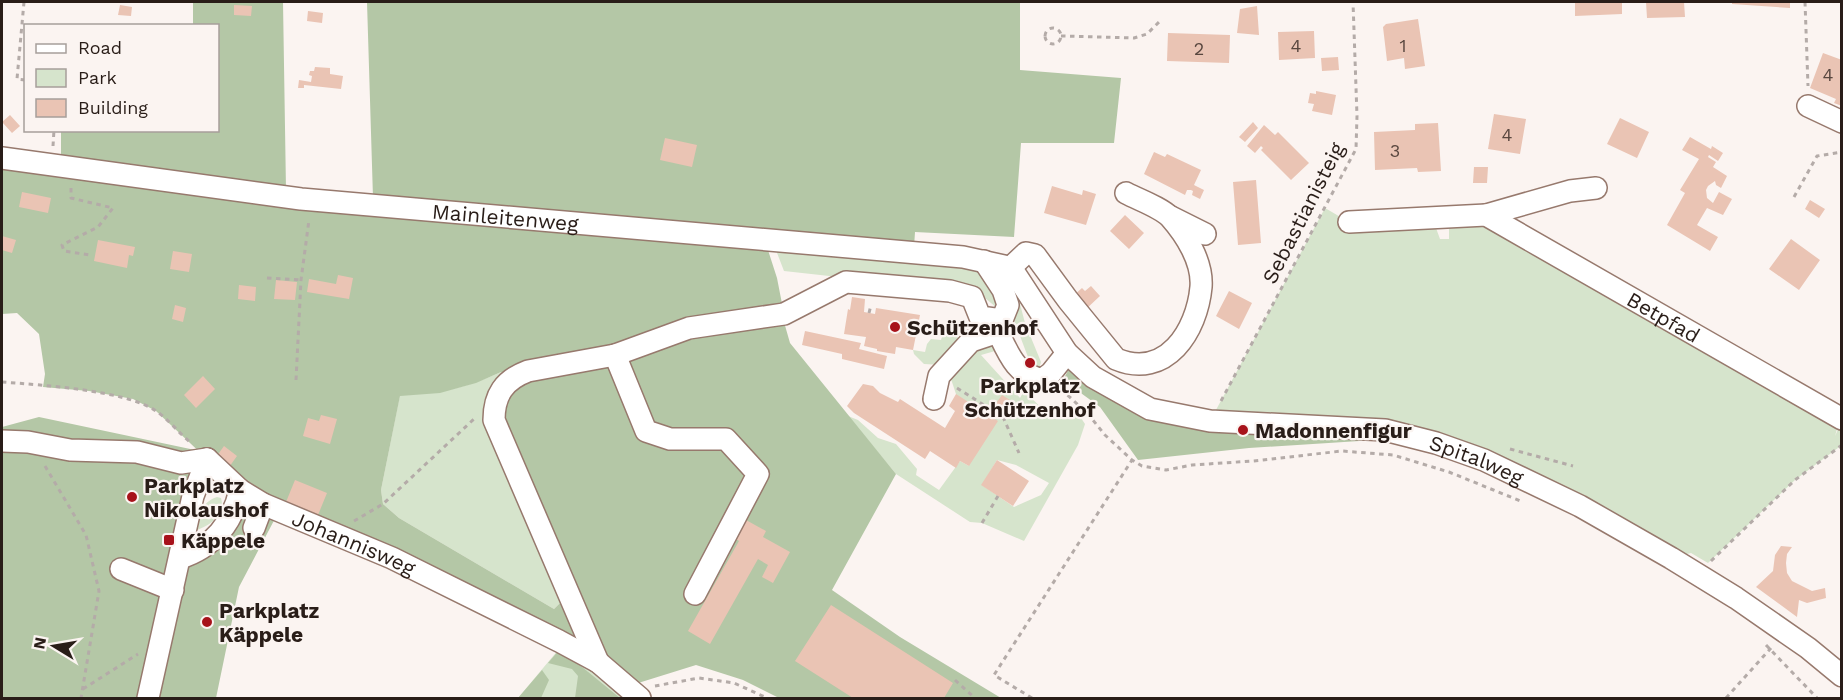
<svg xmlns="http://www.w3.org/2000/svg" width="1843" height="700" font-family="'Work Sans',sans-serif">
<rect width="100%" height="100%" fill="#fbf4f1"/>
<path fill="#d6e4cc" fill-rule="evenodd" d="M1325 208 1349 222 1357 233C1378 231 1417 221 1436 228L1440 239H1449V228L1459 215H1486L1839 422 1835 436 1841 423 1842 445 1795 480 1708 563 1691 553 1671 558 1436 443 1210 421Z
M774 245 977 265 996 290 1003 313 985 298 974 292 784 271Z
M1014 281 1025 323 1041 362 1039 369 1031 365 1012 315Z
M956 322 966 323 942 365 924 364 914 354 913 350 925 352 927 344 931 339 941 340 945 327Z
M988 335 995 351 981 355 1020 398 1024 391 1051 417 1072 411 1079 415 1085 424 1078 445 1024 541 982 523 970 522 896 474 848 416 858 420 878 438 896 444 917 469 916 475 939 490 960 461 969 466 956 394 950 376ZM997 460 1016 465 1049 483 1041 495 1014 507 982 485Z
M501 372 516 375 571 599 560 603 554 609 399 518 383 504 381 490 400 395C441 393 463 389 501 372Z
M217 497 221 498C226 516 210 525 195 531 199 516 201 502 217 497Z
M279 511 392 558 559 641 598 662 640 698H518L559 649 390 565 276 517Z"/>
<path fill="#b4c7a6" d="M193 2H283L286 190 61 157V131L218 130V26L193 25Z
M367 2H1020V70L1121 78 1114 143H1021L1014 237 915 232 914 247 373 198Z
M2 165 767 247 777 278 784 314 516 375 501 372 476 383 440 393 400 396 381 490 383 504 399 518 554 609 560 603 571 599 598 662 279 511 239 587 216 698H148L180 558 237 501 207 459 156 411 133 399 89 391 43 387 45 374 39 334 17 313 2 314Z
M784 322 790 343 896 474 832 590 900 637 1001 698H779L743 680 696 665 635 684 607 655 504 421 503 409 512 386 689 337Z
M1071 365 1131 400 1372 435 1375 440 1249 448 1138 460 1100 407 1063 380Z
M39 417 195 450 167 562 154 649 141 698H2V427Z
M560 649 620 698H575L578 676 572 669 548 663Z
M542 670 549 680 541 698H518Z"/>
<path fill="#eac4b4" d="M1575 2H1622V14L1575 16Z
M1646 2H1684L1685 17 1647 18Z
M1732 2H1790V8L1732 4Z
M120 5 132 7 131 16 118 15Z
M234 5 252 6 251 16 234 15Z
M1257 6 1259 35 1237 33 1240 9Z
M308 11 323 13 322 23 307 21Z
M1418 19 1425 66 1405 69 1404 58 1387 61 1383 27 1386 24Z
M1314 31 1315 58 1279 60 1278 32Z
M1168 33 1230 35 1229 63 1167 61Z
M1823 53 1842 60V106L1834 103 1836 99 1810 88Z
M1338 57 1339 70 1322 71 1321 58Z
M315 67 330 68V74L343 76 341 89 304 85V88H298L299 80 311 82 312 76 309 75 310 71H314Z
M1316 91 1336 95 1332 115 1312 111 1314 104 1308 103 1310 93 1316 94Z
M1494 114 1526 119 1520 154 1488 149Z
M10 115 20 126 12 133 2 122Z
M1620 118 1649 132 1637 158 1607 144Z
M1253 122 1258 128 1245 142 1239 137Z
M1438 123 1441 171 1418 172 1417 168 1375 170 1374 132 1415 130V124Z
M1264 125 1275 135 1278 132 1309 163 1291 180 1261 150 1263 148 1261 146 1255 153 1247 146Z
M1690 137 1711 149 1712 146 1723 153 1718 161 1709 155 1708 157 1716 162 1713 167 1727 176 1721 188 1716 185 1715 181 1708 186 1706 190 1707 198 1713 203 1719 192 1732 199 1723 215 1707 208 1697 225 1718 237 1710 251 1667 225 1685 193 1680 190 1699 159 1682 150Z
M665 138 697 145 692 167 660 160Z
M1154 152 1165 157 1167 154 1201 170 1194 185 1204 190 1200 199 1192 195 1193 191 1191 190H1187L1185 195 1144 174Z
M1474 167H1488L1487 183H1473Z
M1256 180 1261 243 1238 245 1233 182Z
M1052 186 1082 195 1083 190 1096 194 1086 225 1044 213Z
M22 192 51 198 48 213 19 207Z
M1810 200 1825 209 1819 218 1805 209Z
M1125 215 1144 233 1129 249 1110 231Z
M2 236 16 240 12 253 2 250Z
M1791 239 1820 260 1799 290 1769 269Z
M98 240 135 247 133 256 129 255 127 268 94 261Z
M173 251 192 254 189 272 170 269Z
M338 275 353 278 349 299 307 292 309 279 336 284Z
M276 280 297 282 295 300 274 299Z
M239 285 256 287 255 301 238 299Z
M1091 286 1100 296 1085 310 1073 296 1082 288 1085 291Z
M1229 291 1252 303 1239 329 1216 316Z
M852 297 865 299 864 312 875 314 876 308 920 315 913 350 896 347 895 354 877 351V349L864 346 866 337 844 334 848 309 850 310Z
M175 305 186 308 183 322 172 319Z
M805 331 861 343 859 349 887 356 884 369 842 359V354L802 345Z
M203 376 215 389 196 408 184 395Z
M863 384 873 386 880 393 898 402 900 399 945 428 955 411 949 406 956 394 998 421 969 466 960 461 956 468 930 451 925 459 854 413 847 406Z
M1002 395 1010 400 1002 412 994 406Z
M321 415 337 419 330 444 303 436 308 418 319 421Z
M224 446 237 456 227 470 214 460Z
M997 460 1029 481 1013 506 981 485Z
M295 480 327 493 318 515 286 502Z
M746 520 766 531 763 537 790 552 773 583 762 577 768 565 758 559 710 644 688 631 739 541 736 539Z
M1781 546 1792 547 1787 554 1786 563 1787 573 1792 581 1812 591 1825 588 1826 598 1807 603 1799 600 1797 617 1756 587 1773 571 1775 555Z
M831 605 953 683 944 698H853L795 661Z"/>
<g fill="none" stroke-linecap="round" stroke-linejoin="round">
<defs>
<g id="minor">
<path d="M1808 106 1842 122"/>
<path id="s1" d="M2 158 301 199 963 257 1004 266 1012 269 1067 353 1093 377 1150 409 1210 421 1385 430 1436 443 1484 460 1580 506 1671 558 1736 598 1808 648 1842 676"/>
<path d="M1486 215 1570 191 1596 188"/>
<path d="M1171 217 1205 234"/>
<path id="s2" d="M1349 222 1486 215 1842 419"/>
<path d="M984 261 1003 290 1008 305 1002 320"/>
<path d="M1010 268 1026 253 1035 255 1068 300 1116 359C1166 380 1197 331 1201 287 1203 262 1186 235 1170 217 1160 207 1139 200 1126 193"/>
<path d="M615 355 646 431 670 439H726L758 474 695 594"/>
<path d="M934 399 939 376 971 341 998 332"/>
<path d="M2 441 28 442 70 450 137 452 181 463 207 459"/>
<path id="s3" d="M207 459 240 490 263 504 392 558 559 641 598 662 640 698"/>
<path d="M254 528 263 504"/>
<path d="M180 558C213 548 233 522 240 490"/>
<path d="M121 569 173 590"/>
<path d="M598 662 494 420C494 395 504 380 528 371L615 355 689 328 784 314 846 282 950 291 972 297 980 317 1002 320 998 332C1008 353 1017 377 1043 379L1051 373 1067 353"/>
<path d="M148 698 193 496 207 459"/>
</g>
</defs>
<use href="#minor" stroke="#97796d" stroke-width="24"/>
<path stroke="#b4aba8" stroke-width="3" stroke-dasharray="4.5 4.5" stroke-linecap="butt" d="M24 2 17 79 26 80
M1805 2 1808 86
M1045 36a8 8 0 1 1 16 0a8 8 0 1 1-16 0Z
M1061 36 1134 38 1147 34 1161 20
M53 146 54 130
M71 188V198L113 208 98 227 62 245 64 251 90 255
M1794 197 1817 156 1842 152
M267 278 301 280
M869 313 871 305
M296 380 301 280 309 220
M2 382C40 385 126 390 156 411 168 419 179 433 190 442
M957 388 1003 417 1019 453
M1061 389 1088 414 1105 435 1132 460 1142 466 1166 470 1192 465 1253 461 1342 451 1393 455 1449 472 1523 502
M1221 401 1356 149 1357 116 1353 2
M1510 449 1573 466
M45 466 86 535 99 591 81 698
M354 521 383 504 474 419
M982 523 998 496
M1711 561 1795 480 1842 445
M1766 645 1817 698
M955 680 975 698
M655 686 699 678 734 683 767 698
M83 689 138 654
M1032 698 994 675 1132 460
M1726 698 1771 648"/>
<use href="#minor" stroke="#fff" stroke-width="21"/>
</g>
<g fill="#a7121a" stroke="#fbf4f1" stroke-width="2">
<circle cx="895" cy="327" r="6"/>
<circle cx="1030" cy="363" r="6"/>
<circle cx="1243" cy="430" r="6"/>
<circle cx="132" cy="497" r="6"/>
<rect x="163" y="534" width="12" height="12" rx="3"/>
<circle cx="207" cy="622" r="6"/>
</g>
<g text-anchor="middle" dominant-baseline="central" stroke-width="4.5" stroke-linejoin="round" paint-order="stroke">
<g font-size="18" fill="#59473f">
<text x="1296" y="45">4</text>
<text x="1403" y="45">1</text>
<text x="1199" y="48">2</text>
<text x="1828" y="74">4</text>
<text x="1507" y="134">4</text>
<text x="1395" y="150">3</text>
</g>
<g font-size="21" fill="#291d18" stroke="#fbf4f1">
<text transform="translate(1303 213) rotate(-63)">Sebastianisteig</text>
<text stroke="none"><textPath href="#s1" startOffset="507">Mainleitenweg</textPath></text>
<text stroke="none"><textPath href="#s2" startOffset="342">Betpfad</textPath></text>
<text stroke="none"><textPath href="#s1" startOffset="1551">Spitalweg</textPath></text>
<text stroke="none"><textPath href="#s3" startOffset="171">Johannisweg</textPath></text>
</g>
<g font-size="21" font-weight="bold" fill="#291d18" stroke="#fbf4f1" text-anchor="start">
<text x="907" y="327">Schützenhof</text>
<text x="1030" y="385" text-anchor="middle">Parkplatz<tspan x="1030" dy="24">Schützenhof</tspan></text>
<text x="1255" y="430">Madonnenfigur</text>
<text x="144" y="485">Parkplatz<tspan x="144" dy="24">Nikolaushof</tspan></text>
<text x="181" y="540">Käppele</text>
<text x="219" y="610">Parkplatz<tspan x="219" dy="24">Käppele</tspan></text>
</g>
</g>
<rect width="1843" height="700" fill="none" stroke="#291d18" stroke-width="6"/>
<rect x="24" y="24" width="195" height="108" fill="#fbf4f1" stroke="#a79e9a" stroke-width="1.5"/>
<rect x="36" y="44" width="30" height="9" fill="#ffffff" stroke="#a79e9a" stroke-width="1.5"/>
<text x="78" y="54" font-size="18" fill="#291d18">Road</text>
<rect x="36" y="69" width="30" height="18" fill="#d6e4cc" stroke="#a79e9a" stroke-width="1.5"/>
<text x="78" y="84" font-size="18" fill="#291d18">Park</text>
<rect x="36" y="99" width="30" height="18" fill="#eac4b4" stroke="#a79e9a" stroke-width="1.5"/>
<text x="78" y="114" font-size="18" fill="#291d18">Building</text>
<g transform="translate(54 646) rotate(281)" stroke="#fbf4f1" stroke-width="4.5" paint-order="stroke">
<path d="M0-4.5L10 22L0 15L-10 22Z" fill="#291d18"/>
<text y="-9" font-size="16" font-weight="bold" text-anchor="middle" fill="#291d18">N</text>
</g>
</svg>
